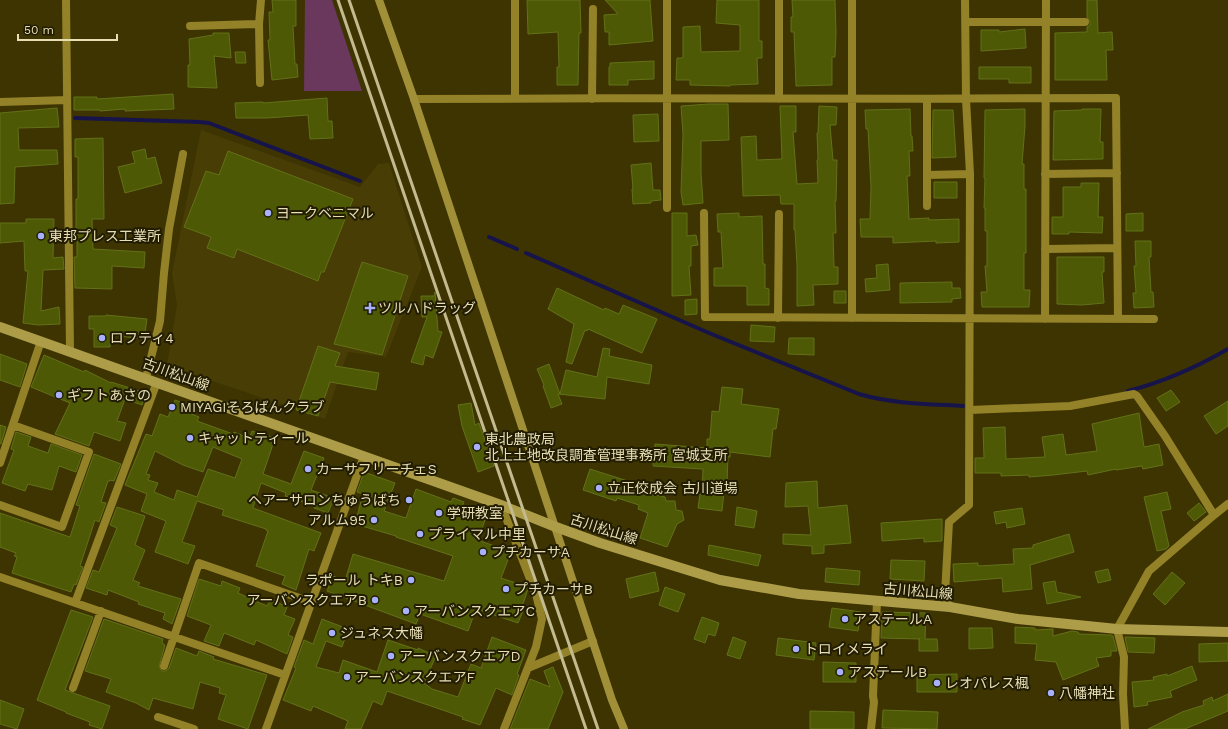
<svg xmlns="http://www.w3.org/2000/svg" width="1228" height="729" font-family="'Work Sans','Noto Sans JP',sans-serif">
<rect width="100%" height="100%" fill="#3d3402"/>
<path fill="#473d05" d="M201 130 360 187 378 164 389 163 422 267 386 357 348 352 325 419 167 366 177 305 172 273Z"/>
<path fill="#69385c" d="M305 0H332L362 91H304Z"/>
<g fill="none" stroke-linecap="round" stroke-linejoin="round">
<path stroke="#17144c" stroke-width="4" d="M75 118 200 122 209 123 360 181
M489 237 517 249
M526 253 709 333 859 394C893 404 928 404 963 406
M1128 391C1163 382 1197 367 1228 349"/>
</g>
<path fill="#4e5905" stroke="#637019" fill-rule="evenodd" d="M272 0H296V26H293L295 64H297L298 77 272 80 268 40H270L269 12H273Z
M527 0H580L581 33H579L578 85H557V67H559L558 32 528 34Z
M605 0H650L653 41 609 45V32H605L604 15 618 14Z
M717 0H759V41H762V58H757L758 84 730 85V86L690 85V80H676L677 58H683V27L700 26 701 52 740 51V25L716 23Z
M792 0H835L836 33 835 57H832V85L796 86 794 32H791V17H793Z
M1087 0H1097L1098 33 1112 32 1113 50H1106L1107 80H1055V33L1087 32V27L1090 25V22L1087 17Z
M1025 29 1026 48 981 51V30H999V32Z
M213 33H229L231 58 214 56 217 88 188 87V65H190L189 39 213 35Z
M235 52H245L246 63H236Z
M654 61V79L628 80V85H609V67H610V63Z
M979 67H1031V83H1009V79H979Z
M173 94 174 109 125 111V109L100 111V110H74V97H97V99Z
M327 98 328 121H332L333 138 310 139 308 115 267 118H236L235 103 263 102V103Z
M709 104H728L729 140 701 141V173L703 203 683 205 681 192 683 134 681 106Z
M780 106H796V132H793L797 184 818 183 817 160H818L817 133H818L819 106 837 107 836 125H830L833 160H837L836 201H835L836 233H833L834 267H838V284L813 285 814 305 797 306V265L795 230H794V204H781L780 195 743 196 741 137 756 136 757 160 782 159Z
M57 108 59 127 18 128 19 150H57L58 164 15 167 14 203 0 204V113Z
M910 109 911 136H912L913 151H909L910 176H907L909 219 929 218V220L959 219V242L936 243V241L893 243V237H861L860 219H870L871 187 868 129H866L865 110Z
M1025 109V126L1022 164H1024V189H1026V253H1024V290H1030L1029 307H982L981 292H987L985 266H987V231H985V208H984L985 178H984L985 110Z
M1082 109H1101L1100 142H1103V159L1053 160 1054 111 1082 110Z
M933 110H953L956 157 932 158Z
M658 114 659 141 634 142 633 115Z
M103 138 104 219H92L93 249 145 252 144 268 112 266V289L75 288 74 257H77V232H76V199H78V157H75V139Z
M145 149 147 159 155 157 162 183 125 193 118 167 135 163 132 152Z
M228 151 353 199 324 272H321L318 281 237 249 234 258 207 248 211 237 184 227 206 171 219 175Z
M651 163 653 190H660L661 200 651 201V203L633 204 632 189H633L631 165Z
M934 182H957V198H934Z
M1081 183H1099L1098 217H1103L1102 233 1069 232V234H1052V217H1063V187H1081Z
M672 213H687V236L696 235 698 245 691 246V266H689L691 295 672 296Z
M739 213V217L762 216 763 264H765V288L769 289V305H747V286H714V268H723L721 232H718L717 214Z
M1143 213V231H1126V214Z
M26 219H54L53 258 63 257 64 269 43 270 41 311 59 307 60 324 38 325 23 323 28 271H25L24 241 0 243V223H26Z
M1135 241H1151V257H1149L1151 292H1153L1154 307 1134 308 1133 293H1136L1134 266H1136Z
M1057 257H1104V272H1102L1104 303 1082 305 1057 304Z
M362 262 408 276 382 355 334 344Z
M888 264 890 290 866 292 865 279 877 278 876 265Z
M952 282V288H960L961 298 952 299V302L900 303V283Z
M557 288 604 310 605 308 619 314 623 305 657 319 642 353 588 329 587 331 585 330 572 364 566 362 574 324 548 309Z
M834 291H846V303H834Z
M435 292 438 331 442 332 433 358 425 355 423 365 411 362 427 317H422L421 296H434Z
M697 299V314L685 315V300Z
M106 315 147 319 144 339 111 335 110 347H94V329H89V316H106Z
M751 325 775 327 774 342 750 341Z
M789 338H814V355L788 354Z
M318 346 340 353 335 366 379 373 376 390 330 382 318 416 296 410Z
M603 348 610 349 609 356 652 365 649 384 607 377 605 399 558 394 562 404 551 408 543 386 544 385 537 369 549 364 560 394 566 370 597 377Z
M0 354 27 364 20 387 0 380Z
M44 355 84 372 85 370 111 383V382L146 393 142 405 125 399 117 421 126 423 120 441 94 432 89 446 55 434 70 403 31 387Z
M722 387 743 389 741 404 779 409 776 429H773L770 457 730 452V457H728L727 483 725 482 722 511 698 508 700 494H702L703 469 653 466 655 444 707 448V439H710L712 411 719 412Z
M1171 390 1180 402 1166 411 1157 398Z
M175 400 186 404 184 411 199 417 197 421 233 434 234 432 249 438 252 431 275 438 263 474 291 484 304 451 324 458 311 490 334 498 328 513 314 508 315 506 285 496 286 493 261 483 253 508 321 533 314 551 309 549 296 590 282 584 285 576 256 566 268 531 266 530V529L222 515 224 510 197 501 182 542 195 546 188 564 155 552 166 521 141 511 147 494 125 485 146 434 152 436 160 414 168 417ZM213 447 242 459 235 478 208 469 197 497 177 490 174 500 154 492 158 483 148 480 150 475 146 474 155 451 183 465 203 472Z
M1228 401V426L1216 434 1204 416Z
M471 403 475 425 479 423 494 466 478 472 462 426 458 405Z
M1139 413 1144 447 1159 444 1163 465 1143 469 1142 466 1116 470V469L1088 475 1087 471 1053 475 1029 477V475L1001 476V473H975V458H984L983 428 1005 427 1006 459 1045 457 1042 437 1063 434 1066 455 1097 451 1092 424Z
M0 425 6 427 1 444H0Z
M16 432 31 437 28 446 48 453 51 444 82 455 76 472 59 466 52 490 28 484 25 491 2 483 14 450 11 449Z
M94 454 121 464 114 481 110 480V481H108L101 502 106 503 99 522 95 520 80 566 83 567 76 585 74 584 71 592 12 573 17 557 14 556 16 553 0 547V513L70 537 80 506 76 505Z
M590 469 634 483 632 489 665 497 666 501H675L676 510 682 511 684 520 677 524 667 547 640 538 648 513 638 509 639 505 617 498 616 501 583 490Z
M364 472 395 483 384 511 406 518 416 489 451 502 453 498 464 502 460 512 485 520 478 540 511 552 501 578 528 587V589L521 610 523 611 518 623 476 609 468 631 420 614 416 624 327 591 333 576 345 581 353 554 444 581 453 556 396 537V536L355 524 363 494 357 492Z
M817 481 818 508 847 505 851 543 824 545V553L812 554V546L783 544V534L811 535 808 506 785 507 786 483Z
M1167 492 1171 509 1161 511 1169 546 1166 549 1157 551 1144 497Z
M1199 503 1206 512 1194 521 1187 513Z
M117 507 145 516 135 545 145 550 133 580 140 583 138 586 181 599 172 624 163 619 165 613 138 604 139 602 108 590 107 595 86 588 93 570 99 572 117 528 110 525Z
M737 507 757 511 754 528 735 525Z
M1022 508 1025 524 1007 528 1006 522 996 524 994 512Z
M942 519V541L924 542V538L882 541 881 523Z
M1069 534 1074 552 1030 565 1032 589 1003 592 1002 578 954 582 953 564 978 563V566L1014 564 1013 549 1033 548V545Z
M709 545 761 555 758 566 708 555Z
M891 560 925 561 924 581 890 579Z
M826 568 860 571 859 585 825 582Z
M1108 569 1111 580 1098 583 1095 572Z
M655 572 659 591 630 598 626 579Z
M1172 572 1185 583 1165 605 1153 594Z
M199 579 221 586 222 581 240 588 238 593 267 606 271 599 287 607 284 615 295 619 288 635 293 637 287 654 256 640 254 645 224 633 219 646 204 641 211 625 187 616Z
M1055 581 1057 592 1081 597 1047 604 1043 583Z
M665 587 685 594 678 612 659 605Z
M832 608 861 612 858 631 829 627Z
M71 610 93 617 65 690 110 706 102 729 89 725 90 722 66 713V712L37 700Z
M882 612 926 613 925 639H937L938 651H919V639H920L881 638Z
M702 617 719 623 715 636 708 634 705 643 694 639Z
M104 619 163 639 162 643 165 645 159 667 162 671H165L169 668 176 648 197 656 199 651 214 657 213 659 267 675 248 729 218 719 226 695 219 693 220 688 200 682 193 709 153 698 149 710 136 703 106 692 111 679 85 671Z
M322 619 348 629 342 647 326 641 316 667 339 673 343 660 377 672 388 640 418 650V648L436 656 424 683 432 689 458 697 471 664 481 668 492 637 526 650 517 674 519 675 512 695 496 688 480 725 462 719 463 717 387 691 382 705 373 701 361 729H345L348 721 313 706 311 711 283 700 296 668 294 667 304 640 313 644Z
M1015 627 1035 628V630L1053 629V636L1072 631 1078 632 1079 634 1111 635 1113 636 1117 651H1111V656L1096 658 1099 666 1063 680 1056 662 1035 660 1037 644 1015 643Z
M969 628H992L993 648 969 649Z
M733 637 746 642 740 659 727 655Z
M1125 637 1155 638 1154 653 1128 652Z
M778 638 816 643 814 660 776 655Z
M1228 643V661L1199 662V644Z
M823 662 856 663V682H823Z
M1192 666 1197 680 1170 691 1172 697 1147 702 1148 705 1134 707 1132 682 1154 680 1153 677 1167 674V676Z
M553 667 563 692 548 729H510L530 679 550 687 544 671Z
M957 674V692H917V675Z
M1228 694V711L1185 729H1148L1182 712 1204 705 1203 701 1212 697 1213 701Z
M0 700 24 709 17 729 0 724Z
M883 710 938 712 937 729 882 728Z
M810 711 854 712V729H810Z"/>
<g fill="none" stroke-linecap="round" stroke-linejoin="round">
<path stroke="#948228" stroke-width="8" d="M66 0 70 352
M515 0V98
M779 0V99
M966 22H1085
M190 26 259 24
M260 83 259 24 261 0
M414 99C648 97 882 100 1116 98L1118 319
M592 99 593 9
M0 102 67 100
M1045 174 1117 173
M927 175 970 174
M927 206V100
M667 208V0
M704 213 705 317 1154 319
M1045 249 1117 248
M778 318 779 214
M852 318V0
M1045 319 1046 0
M146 378 160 321 164 273 169 229 183 154
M970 410 1070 406 1134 394 1137 396 1165 436 1214 515
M0 463 41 341
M0 505 62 527 89 452 13 425
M501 505 536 594 542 619 536 647 504 729
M0 577 285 675
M75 603 157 382
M950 607 945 594 949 522 969 505 970 174 966 99 965 0
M164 666 199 563 311 602
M528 668 593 641
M73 688 101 611
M158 717 194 729
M266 729 364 456
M871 729 874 702 873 696 877 601
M1125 729 1123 694 1124 657 1117 629 1149 571 1214 515 1228 504"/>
<path stroke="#a19038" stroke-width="8" d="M379 0 414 99 612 700 624 729"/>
<path stroke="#ae9d48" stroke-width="10" d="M0 327 501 505 556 527 600 543 720 580 799 594 950 607 1018 619 1117 629 1228 632"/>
<path stroke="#c3ba8f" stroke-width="3" d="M338 0 586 729
M349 0 598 729"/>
</g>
<g fill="#a7b1fc" stroke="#211c02" stroke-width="1.5">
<circle cx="268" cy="213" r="4"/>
<circle cx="41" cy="236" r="4"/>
<path d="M368 302h4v4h4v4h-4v4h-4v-4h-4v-4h4z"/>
<circle cx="102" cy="338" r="4"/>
<circle cx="59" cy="395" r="4"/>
<circle cx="172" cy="407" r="4"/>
<circle cx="190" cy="438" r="4"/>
<circle cx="477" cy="447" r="4"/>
<circle cx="308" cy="469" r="4"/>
<circle cx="599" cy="488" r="4"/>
<circle cx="409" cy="500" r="4"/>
<circle cx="439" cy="513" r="4"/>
<circle cx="374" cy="520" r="4"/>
<circle cx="420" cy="534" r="4"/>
<circle cx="483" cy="552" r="4"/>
<circle cx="411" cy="580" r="4"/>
<circle cx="506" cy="589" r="4"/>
<circle cx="375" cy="600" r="4"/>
<circle cx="406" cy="611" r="4"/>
<circle cx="845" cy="619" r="4"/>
<circle cx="332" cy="633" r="4"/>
<circle cx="796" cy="649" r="4"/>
<circle cx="391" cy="656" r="4"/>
<circle cx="840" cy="672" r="4"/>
<circle cx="347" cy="677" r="4"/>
<circle cx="937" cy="683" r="4"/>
<circle cx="1051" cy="693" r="4"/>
</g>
<g text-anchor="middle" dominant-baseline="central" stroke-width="4" stroke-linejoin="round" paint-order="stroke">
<g font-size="14" fill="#e7deb5" stroke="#211c02" text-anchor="start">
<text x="276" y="213">ヨークベニマル</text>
<text x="49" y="236">東邦プレス工業所</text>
<text x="378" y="308">ツルハドラッグ</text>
<text x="110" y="338">ロフティ4</text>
<text x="67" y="395">ギフトあさの</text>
<text x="180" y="407">MIYAGIそろばんクラブ</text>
<text x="198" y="438">キャットティール</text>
<text x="485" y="439">東北農政局<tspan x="485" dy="16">北上土地改良調査管理事務所 宮城支所</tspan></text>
<text x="316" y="469">カーサフリーチェS</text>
<text x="607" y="488">立正佼成会 古川道場</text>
<text x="401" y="500" text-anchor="end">ヘアーサロンちゅうばち</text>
<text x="447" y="513">学研教室</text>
<text x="366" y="520" text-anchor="end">アルム95</text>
<text x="428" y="534">プライマル中里</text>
<text x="491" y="552">プチカーサA</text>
<text x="403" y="580" text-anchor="end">ラポール トキB</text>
<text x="514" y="589">プチカーサB</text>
<text x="367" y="600" text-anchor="end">アーバンスクエアB</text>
<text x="414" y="611">アーバンスクエアC</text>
<text x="853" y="619">アステールA</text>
<text x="340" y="633">ジュネス大幡</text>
<text x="804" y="649">トロイメライ</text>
<text x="399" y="656">アーバンスクエアD</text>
<text x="848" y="672">アステールB</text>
<text x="355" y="677">アーバンスクエアF</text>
<text x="945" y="683">レオパレス楓</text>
<text x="1059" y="693">八幡神社</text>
</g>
<g font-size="14" fill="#e7deb5" stroke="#211c02">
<text transform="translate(176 374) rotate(20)">古川松山線</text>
<text transform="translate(604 529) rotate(18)">古川松山線</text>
<text transform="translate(918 591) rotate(5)">古川松山線</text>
</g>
</g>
<path d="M18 34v6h99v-6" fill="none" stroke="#e7deb5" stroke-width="2"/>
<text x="24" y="34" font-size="12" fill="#e7deb5" stroke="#211c02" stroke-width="3" paint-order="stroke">50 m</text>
</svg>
